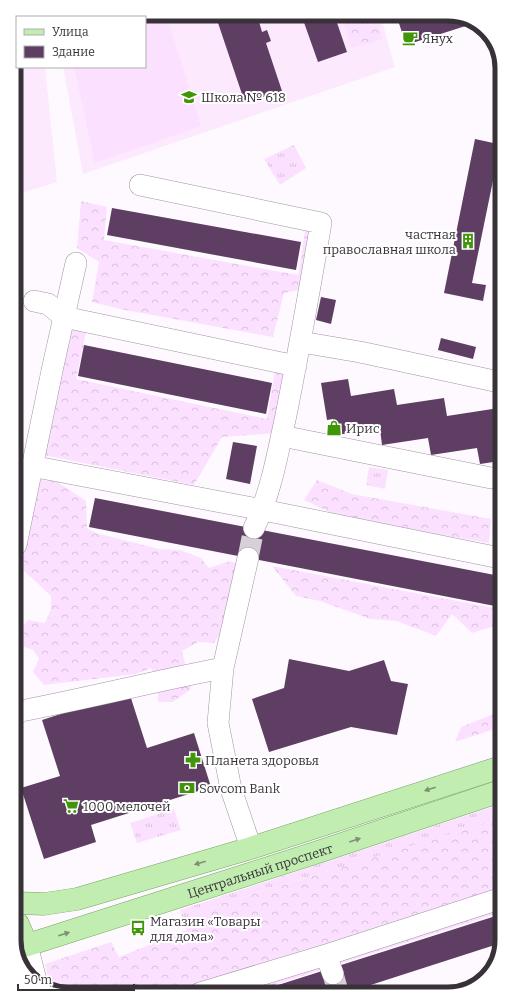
<svg xmlns="http://www.w3.org/2000/svg" width="516" height="1008" font-family="Bitter,serif">
<defs>
<pattern id="grass-tufts" width="24" height="20" patternUnits="userSpaceOnUse"><rect width="24" height="20" fill="#fce0ff"/><path d="M3 7l-1-3M5 7V3M7 7l1-3M15 17l-1-3M17 17v-4M19 17l1-3" fill="none" stroke="#d9c1db"/></pattern>
<pattern id="forest-crowns" width="20" height="18" patternUnits="userSpaceOnUse"><rect width="20" height="18" fill="#fce0ff"/><path d="M2 6a3 3 0 1 1 6 0M12 15a3 3 0 1 1 6 0" fill="none" stroke="#d9c1db"/></pattern>
</defs>
<rect width="100%" height="100%" fill="#fef9ff"/>
<path fill="#fce9fe" d="M68 14H380L395 67 83 174 63 67H145V17H61Z
M17 59V67H45L57 182 15 195 14 65Z"/>
<path fill="url(#grass-tufts)" d="M294 145 306 168 280 185 264 159Z
M369 467 388 470 385 489 366 485Z
M501 804V819L217 905 186 930 180 910Z
M174 809 181 830 137 843 130 823Z"/>
<path fill="url(#forest-crowns)" d="M340 14H375L383 39 352 48Z
M81 201 107 207 104 240 298 275 306 225 315 228 304 289 284 293 273 337 125 310 92 302 99 262 77 248Z
M68 324 87 328 76 379 267 419 276 365 290 369 276 433 222 437 194 485 43 455Z
M39 480 56 481 86 501 87 528 96 533 159 549 180 550 201 558 209 568 230 561 239 565 221 633 214 643 198 642 182 651 191 689 173 702H158V681L151 668 136 674 44 685 33 672 39 659 33 650 20 645 18 632 28 620 45 623 51 609V596L20 567Z
M317 480 352 494 491 519 489 543 342 518 304 500Z
M272 566 500 609 501 624 472 633 452 614 436 636 397 621 370 619 320 601 296 596Z
M501 711V727L455 742 461 727Z
M501 819 502 912 252 992 65 994 51 989 45 964 111 942 119 957 186 930 217 905Z"/>
<path fill="#fce0ff" d="M68 14H166L201 126 95 163 74 67H145V17H63Z"/>
<path fill="#5f3e63" d="M215 14H268L258 18 262 32 267 30 271 41 266 43 282 91 245 103Z
M301 14H334L347 52 318 62Z
M396 14H451L475 23 406 45Z
M475 139 498 144V162L497 161 472 283 486 285 483 301 444 293Z
M112 208 301 242 296 270 107 235Z
M321 297 336 300 331 324 316 320Z
M441 338 476 347 473 359 438 350Z
M84 345 272 383 266 414 78 376Z
M348 379 351 396 394 389 397 405 444 398 447 416 499 408 500 461 480 464 477 448 431 455 428 438 382 445 380 429 336 435 333 419 327 420 321 383Z
M233 442 257 446 250 484 226 479Z
M95 498 500 576V607L89 527Z
M289 659 349 671 384 660 391 681 408 684 397 735 351 727 269 752 252 699 284 688Z
M129 692 147 748 194 733 211 787 91 825 96 842 44 859 21 788 60 776 42 720Z
M502 914 501 943 352 991H345L343 986 331 991 256 992Z"/>
<g fill="none" stroke-linecap="round" stroke-linejoin="round">
<path stroke="#d6d1d7" stroke-width="21" stroke-dasharray="21 10" stroke-linecap="butt" d="M248 558 254 528
M333 974 337 988"/>
<defs>
<path id="minor" d="M140 185 321 223C310 287 299 351 286 415 278 452 271 493 254 528
M34 301 48 304 64 317 296 366
M301 342 360 352 499 382
M282 436 491 478
M31 466 263 510 500 558
M16 545 53 366 76 263
M248 558 223 668 218 723 231 789 251 848
M17 714 21 711C89 698 155 681 223 668
M27 945 37 984
M326 955 333 974
M200 993 326 955 502 898"/>
<g id="major">
<path d="M18 903 44 904 77 899 251 848 501 767"/>
<path d="M18 924 27 945"/>
<path id="s1" d="M18 948 318 852 501 791"/>
</g>
</defs>
<use href="#minor" stroke="#a194a2" stroke-width="22"/>
<use href="#major" stroke="#76a564" stroke-width="23"/>
<use href="#minor" stroke="#fff" stroke-width="21"/>
<use href="#major" stroke="#c1eeb0" stroke-width="22"/>
</g>
<defs><path id="oneway-solid" d="M-6-.8H1V-3.2L6.5 0L1 3.2V.8H-6Z"/></defs>
<g fill="#7c9074">
<use href="#oneway-solid" transform="translate(430 789) rotate(162)"/>
<use href="#oneway-solid" transform="translate(355 840) rotate(-19)"/>
<use href="#oneway-solid" transform="translate(200 863) rotate(164)"/>
<use href="#oneway-solid" transform="translate(64 934) rotate(-18)"/>
</g>
<defs>
<symbol id="cafe-bare" viewBox="-9 -9 18 18"><path d="M-5.5-4.5H6V0H3Q3 3.5 0 3.5H-2.5Q-5.5 3.5-5.5 0ZM3-3.2v2h1.7v-2ZM-6 4.5H4V6H-6Z" fill="#419608" stroke="#fff" stroke-width="2.5" paint-order="stroke"/></symbol>
<symbol id="school-bare" viewBox="-9 -9 18 18"><path d="M0-5L7-2L0 1L-7-2ZM-4 1L0 2.5L4 1V4Q0 6-4 4Z" fill="#419608" stroke="#fff" stroke-width="2.5" paint-order="stroke"/></symbol>
<symbol id="building-bare" viewBox="-9 -9 18 18"><path d="M-4-6H4V6H1V3H-1V6H-4ZM-2.5-4.3h1.7v1.8h-1.7ZM.8-4.3h1.7v1.8H.8ZM-2.5-1h1.7V.8h-1.7ZM.8-1h1.7V.8H.8Z" fill="#419608" stroke="#fff" stroke-width="2.5" paint-order="stroke"/></symbol>
<symbol id="shop-bare" viewBox="-9 -9 18 18"><path d="M-5-2.5h2.3a2.7 3.5 0 0 1 5.4 0H5L5.5 6h-11ZM-1.5-2.5h3a1.5 2.3 0 0 0-3 0Z" fill="#419608" stroke="#fff" stroke-width="2.5" paint-order="stroke"/></symbol>
<symbol id="pharmacy-bare" viewBox="-9 -9 18 18"><path d="M-2-6h4v4h4v4h-4v4h-4v-4h-4v-4h4Z" fill="#419608" stroke="#fff" stroke-width="2.5" paint-order="stroke"/></symbol>
<symbol id="bank-bare" viewBox="-9 -9 18 18"><path d="M-6-4H6V4H-6ZM0-2.3a2.3 2.3 0 1 0 0 4.6a2.3 2.3 0 1 0 0-4.6Z" fill="#419608" stroke="#fff" stroke-width="2.5" paint-order="stroke"/></symbol>
<symbol id="supermarket-bare" viewBox="-9 -9 18 18"><path d="M-6-5.5h2.5l.6 2H6L4.5 2H-2.5L-4.4-4H-6ZM-1.5 3.2a1.3 1.3 0 1 0 .1 0ZM3 3.2a1.3 1.3 0 1 0 .1 0Z" fill="#419608" stroke="#fff" stroke-width="2.5" paint-order="stroke"/></symbol>
<symbol id="bus-bare" viewBox="-9 -9 18 18"><path d="M-5-6H5V4H4V6H2V4H-2V6H-4V4H-5ZM-3.5-4V0h7V-4ZM-3.5 1.2v1.5H-2V1.2ZM2 1.2v1.5H3.5V1.2Z" fill="#419608" stroke="#fff" stroke-width="2.5" paint-order="stroke"/></symbol>
</defs>
<g fill-rule="evenodd">
<use href="#cafe-bare" x="399" y="27" width="22" height="22"/>
<use href="#school-bare" x="178" y="86" width="22" height="22"/>
<use href="#building-bare" x="457" y="230" width="22" height="22"/>
<use href="#shop-bare" x="323" y="417" width="22" height="22"/>
<use href="#pharmacy-bare" x="182" y="749" width="22" height="22"/>
<use href="#bank-bare" x="176" y="777" width="22" height="22"/>
<use href="#supermarket-bare" x="60" y="795" width="22" height="22"/>
<use href="#bus-bare" x="127" y="917" width="22" height="22"/>
</g>
<g text-anchor="middle" dominant-baseline="central" stroke-width="4" stroke-linejoin="round" paint-order="stroke">
<g font-size="13" fill="#383238" stroke="#fff" text-anchor="start">
<text x="422" y="38">Янух</text>
<text x="201" y="97">Школа № 618</text>
<text x="456" y="234" text-anchor="end">частная<tspan x="456" dy="15">православная школа</tspan></text>
<text x="346" y="428">Ирис</text>
<text x="205" y="760">Планета здоровья</text>
<text x="199" y="788">Sovcom Bank</text>
<text x="83" y="806">1000 мелочей</text>
<text x="150" y="921">Магазин «Товары<tspan x="150" dy="15">для дома»</tspan></text>
</g>
<g font-size="13" fill="#383238" stroke="#fff">
<text stroke="none"><textPath href="#s1" startOffset="254">Центральный проспект</textPath></text>
</g>
</g>
<path d="M0 0H516V1008H0ZM68 21H448A47 47 0 0 1 495 68V940A47 47 0 0 1 448 987H68A47 47 0 0 1 21 940V68A47 47 0 0 1 68 21Z" fill="#fff" fill-rule="evenodd"/>
<path fill="none" stroke="#383238" stroke-width="5" d="M68 21H448A47 47 0 0 1 495 68V940A47 47 0 0 1 448 987H68A47 47 0 0 1 21 940V68A47 47 0 0 1 68 21Z"/>
<rect x="16" y="16" width="130" height="52" fill="#ffffff" stroke="#afadaf"/>
<rect x="24" y="29" width="20" height="6" fill="#c1eeb0" stroke="#afadaf"/>
<text x="52" y="36" font-size="12" fill="#383238">Улица</text>
<rect x="24" y="46" width="20" height="12" fill="#5f3e63" stroke="#afadaf"/>
<text x="52" y="56" font-size="12" fill="#383238">Здание</text>
<path d="M18 984v6h116v-6" fill="none" stroke="#383238" stroke-width="2"/>
<text x="24" y="984" font-size="12" fill="#383238" stroke="#ffffff" stroke-width="3" paint-order="stroke">50 m</text>
</svg>
